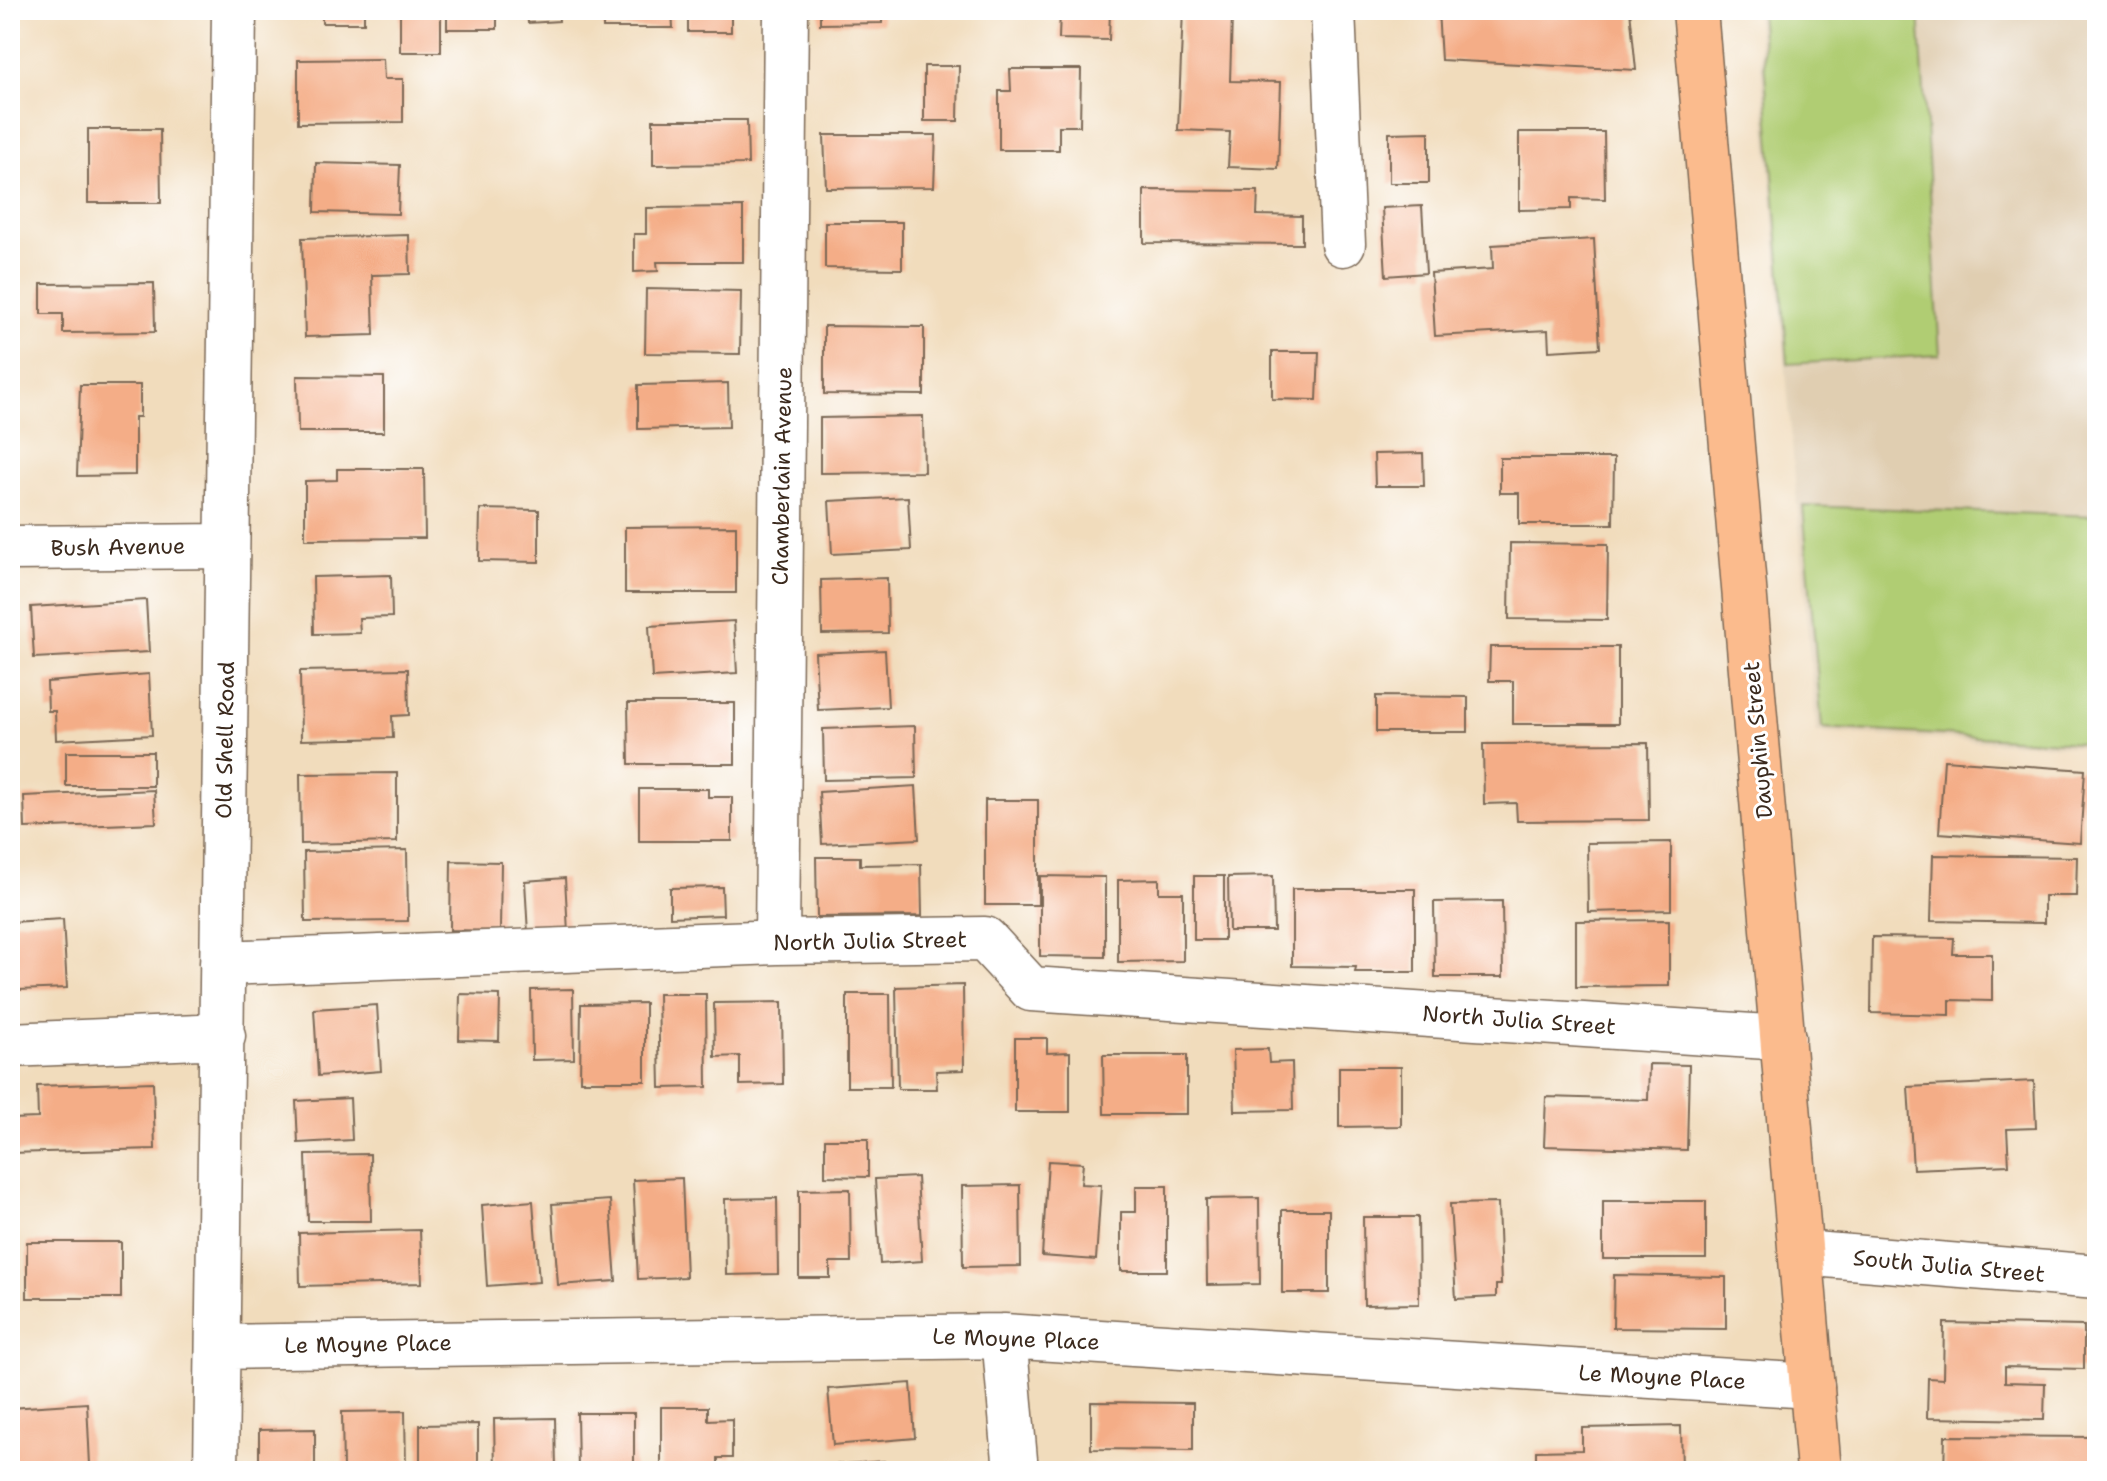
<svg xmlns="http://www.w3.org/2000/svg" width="2107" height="1481" font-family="'Shantell Sans',sans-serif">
<rect width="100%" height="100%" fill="#fff"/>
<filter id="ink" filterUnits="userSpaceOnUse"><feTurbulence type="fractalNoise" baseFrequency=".0125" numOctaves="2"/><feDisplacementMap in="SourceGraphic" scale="16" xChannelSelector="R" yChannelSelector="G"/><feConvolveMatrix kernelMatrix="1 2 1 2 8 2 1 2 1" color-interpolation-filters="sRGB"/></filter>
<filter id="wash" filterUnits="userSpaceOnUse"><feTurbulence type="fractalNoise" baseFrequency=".006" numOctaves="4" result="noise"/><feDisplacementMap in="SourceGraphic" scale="32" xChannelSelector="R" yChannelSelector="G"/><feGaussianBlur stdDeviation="1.8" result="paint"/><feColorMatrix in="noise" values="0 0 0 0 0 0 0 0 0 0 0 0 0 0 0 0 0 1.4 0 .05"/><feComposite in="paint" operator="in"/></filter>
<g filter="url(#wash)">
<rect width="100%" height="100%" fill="#f1dcbc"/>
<path fill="#e0ceb1" d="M1756 10H2097V748L1816 733Z"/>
<path fill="#b0cd73" stroke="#767c48" stroke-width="2" d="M1760 10H1919L1940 355 1788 364Z
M1803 506 2097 516V744L1822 728Z"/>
<g id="blocks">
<path fill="#f4ad87" d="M322 10H364V23H322Z
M400 10H441V52H400Z
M447 10H497V29H447Z
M527 10H558L559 21 528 23Z
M603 10H672L673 28H603Z
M688 10H731V32H688Z
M820 10H882V23L820 24Z
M891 10H942V15H891Z
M1060 10H1110L1109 40 1059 39Z
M1183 10H1314L1313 18 1232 15 1230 81 1281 82 1278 169 1228 167 1230 132 1178 130Z
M1438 10H1630L1636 70 1441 60Z
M383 59 384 79H403V122L298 123V60Z
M924 66H959L958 121H924Z
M1010 69H1081L1080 126H1059V150H999V91H1011Z
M653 120H747L748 164 653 165Z
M88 129H160L161 203H88Z
M1429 132V183H1389V133Z
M1519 132H1604L1605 199 1571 198V209L1519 210Z
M824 135H936L934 187 826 188Z
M316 163 400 165 398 214 315 212Z
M1144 190 1258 191 1257 215 1302 216V244L1144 243Z
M1422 206 1426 273 1386 276 1382 208Z
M743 207V262H657L658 271 634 272V234H646V208Z
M825 222H902V269L825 268Z
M409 235 410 274 372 275 374 335 305 337 302 238Z
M1594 239 1600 348 1549 351 1548 330 1435 336 1431 273 1493 269 1492 245Z
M154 283 155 332 63 333V314H41V284Z
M646 289 741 291 740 354 645 353Z
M824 326 924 327V395L824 394Z
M1272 352H1319L1317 400 1272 399Z
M297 376 384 377V432H298Z
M728 383 729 427 638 429V385Z
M80 385H140V417H135V475L77 476Z
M923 416 924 472 820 473V418Z
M1423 453 1424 486H1375L1374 454Z
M1500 458H1614L1613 524H1519V493H1500Z
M337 469H424L425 538 305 539V481L337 480Z
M908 497 911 550 832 554 829 501Z
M480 509 539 510V562L479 561Z
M736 526V593H625V527Z
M1510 543 1608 544 1607 620 1509 619Z
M391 575 392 617 359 618 360 633 314 634 313 577Z
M887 578 888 633 822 634 821 580Z
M146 600 149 652 34 658 31 607Z
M734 621 737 673 652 678 649 626Z
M1490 647H1618V724H1513V681H1489Z
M885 650 888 707 818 710 815 653Z
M408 669 409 715 392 716 393 738 301 740 300 671Z
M149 674 152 735 56 740 55 711H48L47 682Z
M1376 696 1468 697V732H1376Z
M628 703H735V764H629Z
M915 726 916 778 824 780 823 729Z
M1648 743 1649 820 1517 821 1516 803 1484 804 1483 744Z
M66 752H153V786H66Z
M1944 760 2085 770 2080 843 1939 833Z
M397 773V842L301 844 300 774Z
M916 786 919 839 822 844 819 792Z
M639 789H708V797H732V841H639Z
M154 790 156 823 25 828 24 796Z
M985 800H1038V905H985Z
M1671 842V910L1588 912 1587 843Z
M407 850 408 921 305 922 304 852Z
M1933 855 2077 857 2076 896H2044V923L1931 921Z
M816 857H860V865L921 864 922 916 817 917Z
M451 861 501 862 500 931 450 930Z
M1040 876 1105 877V957L1040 956Z
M1194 876H1224V940H1194Z
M1273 876 1274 931H1229L1228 877Z
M565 878 568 932 528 934 525 881Z
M1159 879V893H1183V961L1118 962V880Z
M722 887 723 915 670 917V888Z
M1292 889H1415V972H1355L1356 967 1292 966Z
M1502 901 1503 977H1435L1434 902Z
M63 919 67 988 18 990V972H10V922Z
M1669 920V986L1576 987V921Z
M1872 937 1954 938 1953 954H1992V1001L1950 1000V1015L1871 1013Z
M963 985 964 1070 936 1071 937 1089H898L896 987Z
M573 989 574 1059 532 1060 531 990Z
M460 994 500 995 499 1041 459 1040Z
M658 994H706L707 1087 660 1088Z
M847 994H890L891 1087H847Z
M782 1002 783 1084 740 1085V1056L715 1057 714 1003Z
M645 1003V1081H580L581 1004Z
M377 1005 381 1071 318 1076 314 1009Z
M1015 1038H1047V1053L1070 1052V1112H1015Z
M1268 1049 1269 1063 1292 1062 1293 1110 1235 1111 1233 1050Z
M1103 1055H1187V1114H1104Z
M1649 1064 1689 1065 1687 1150 1544 1146 1546 1097 1648 1100Z
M1339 1067H1401V1126L1339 1127Z
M2034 1081 2036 1128 2007 1129 2009 1165 1913 1169 1908 1087Z
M153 1082 155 1149 10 1153V1119L38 1118 37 1086Z
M350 1098 352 1140 298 1143 296 1101Z
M825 1139H868V1177L825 1176Z
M370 1154 371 1221H308L306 1155Z
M1048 1161 1083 1163 1081 1184 1101 1185 1096 1260 1042 1256Z
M917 1177 922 1261 880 1264 875 1179Z
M682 1178 686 1277 638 1279 633 1180Z
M1020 1185 1021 1266 963 1267 962 1186Z
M1136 1186H1167V1271H1121V1212H1136Z
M850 1189 851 1262H830V1278H799V1190Z
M777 1198 778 1274 726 1275 725 1199Z
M1259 1198 1260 1284 1207 1285 1206 1199Z
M610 1200 616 1281 558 1285 552 1204Z
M533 1201 539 1282 487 1286 482 1205Z
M1603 1201H1706V1259H1603Z
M1498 1203 1501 1285H1496V1297L1456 1299 1450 1204Z
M1282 1210H1329V1293H1282Z
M1363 1217H1418L1419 1304 1364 1305Z
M420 1230 422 1283 300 1286 299 1233Z
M27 1242H121V1298H27Z
M1614 1275 1726 1277V1329L1613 1328Z
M1944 1323 2084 1326V1369L2005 1367V1382L2045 1383 2044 1420 1927 1418 1928 1378 1943 1379Z
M911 1383 915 1438 833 1445 828 1389Z
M1091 1402 1193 1403V1450L1091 1449Z
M87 1403 90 1465 10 1468V1408Z
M661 1407H708V1420L732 1419V1458H718V1471H661Z
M405 1411 406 1471H343L342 1412Z
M577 1413H634V1471H578Z
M555 1418 556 1471H495L494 1419Z
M478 1424V1471H420V1425Z
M1681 1426 1682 1471H1536V1451L1582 1450V1428Z
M315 1429V1471H259V1430Z
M1945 1436 2097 1437V1471H1944Z
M884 1461 885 1471H834L833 1465Z"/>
</g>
</g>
<g filter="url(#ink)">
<use href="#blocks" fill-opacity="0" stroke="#7b6855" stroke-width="2"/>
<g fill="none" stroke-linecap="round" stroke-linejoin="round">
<defs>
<path id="minor" d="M1333 10 1343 244
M10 548 226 546
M777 942 786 10
M222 963 777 942 985 939 1031 989 1783 1038
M10 1045 223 1036
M1801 1253 2097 1277
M1004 1336 1016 1471
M218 1347 1004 1336 1812 1386
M216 1471 234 10"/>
<path id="major" d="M1695 10 1819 1471"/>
</defs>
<use href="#minor" stroke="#7b6855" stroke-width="47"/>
<use href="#major" stroke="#7b6855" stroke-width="47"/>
<use href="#minor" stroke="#fff" stroke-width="44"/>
<use href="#major" stroke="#fbbb8d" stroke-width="44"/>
</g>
</g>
<g text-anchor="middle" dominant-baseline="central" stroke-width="6" stroke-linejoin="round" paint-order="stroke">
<g font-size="22" fill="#3b2a1e" stroke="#fff">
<text transform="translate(782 476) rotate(-89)">Chamberlain Avenue</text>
<text transform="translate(118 547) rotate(-1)">Bush Avenue</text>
<text transform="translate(225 740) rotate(-89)">Old Shell Road</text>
<text transform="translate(1758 740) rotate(-95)">Dauphin Street</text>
<text transform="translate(870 941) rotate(-1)">North Julia Street</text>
<text transform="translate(1519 1020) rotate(4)">North Julia Street</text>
<text transform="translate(1949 1266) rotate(5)">South Julia Street</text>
<text transform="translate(1016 1339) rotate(2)">Le Moyne Place</text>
<text transform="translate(368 1344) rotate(-1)">Le Moyne Place</text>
<text transform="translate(1662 1377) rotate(3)">Le Moyne Place</text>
</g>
</g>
<rect width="2107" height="1481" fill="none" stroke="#fff" stroke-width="40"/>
</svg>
